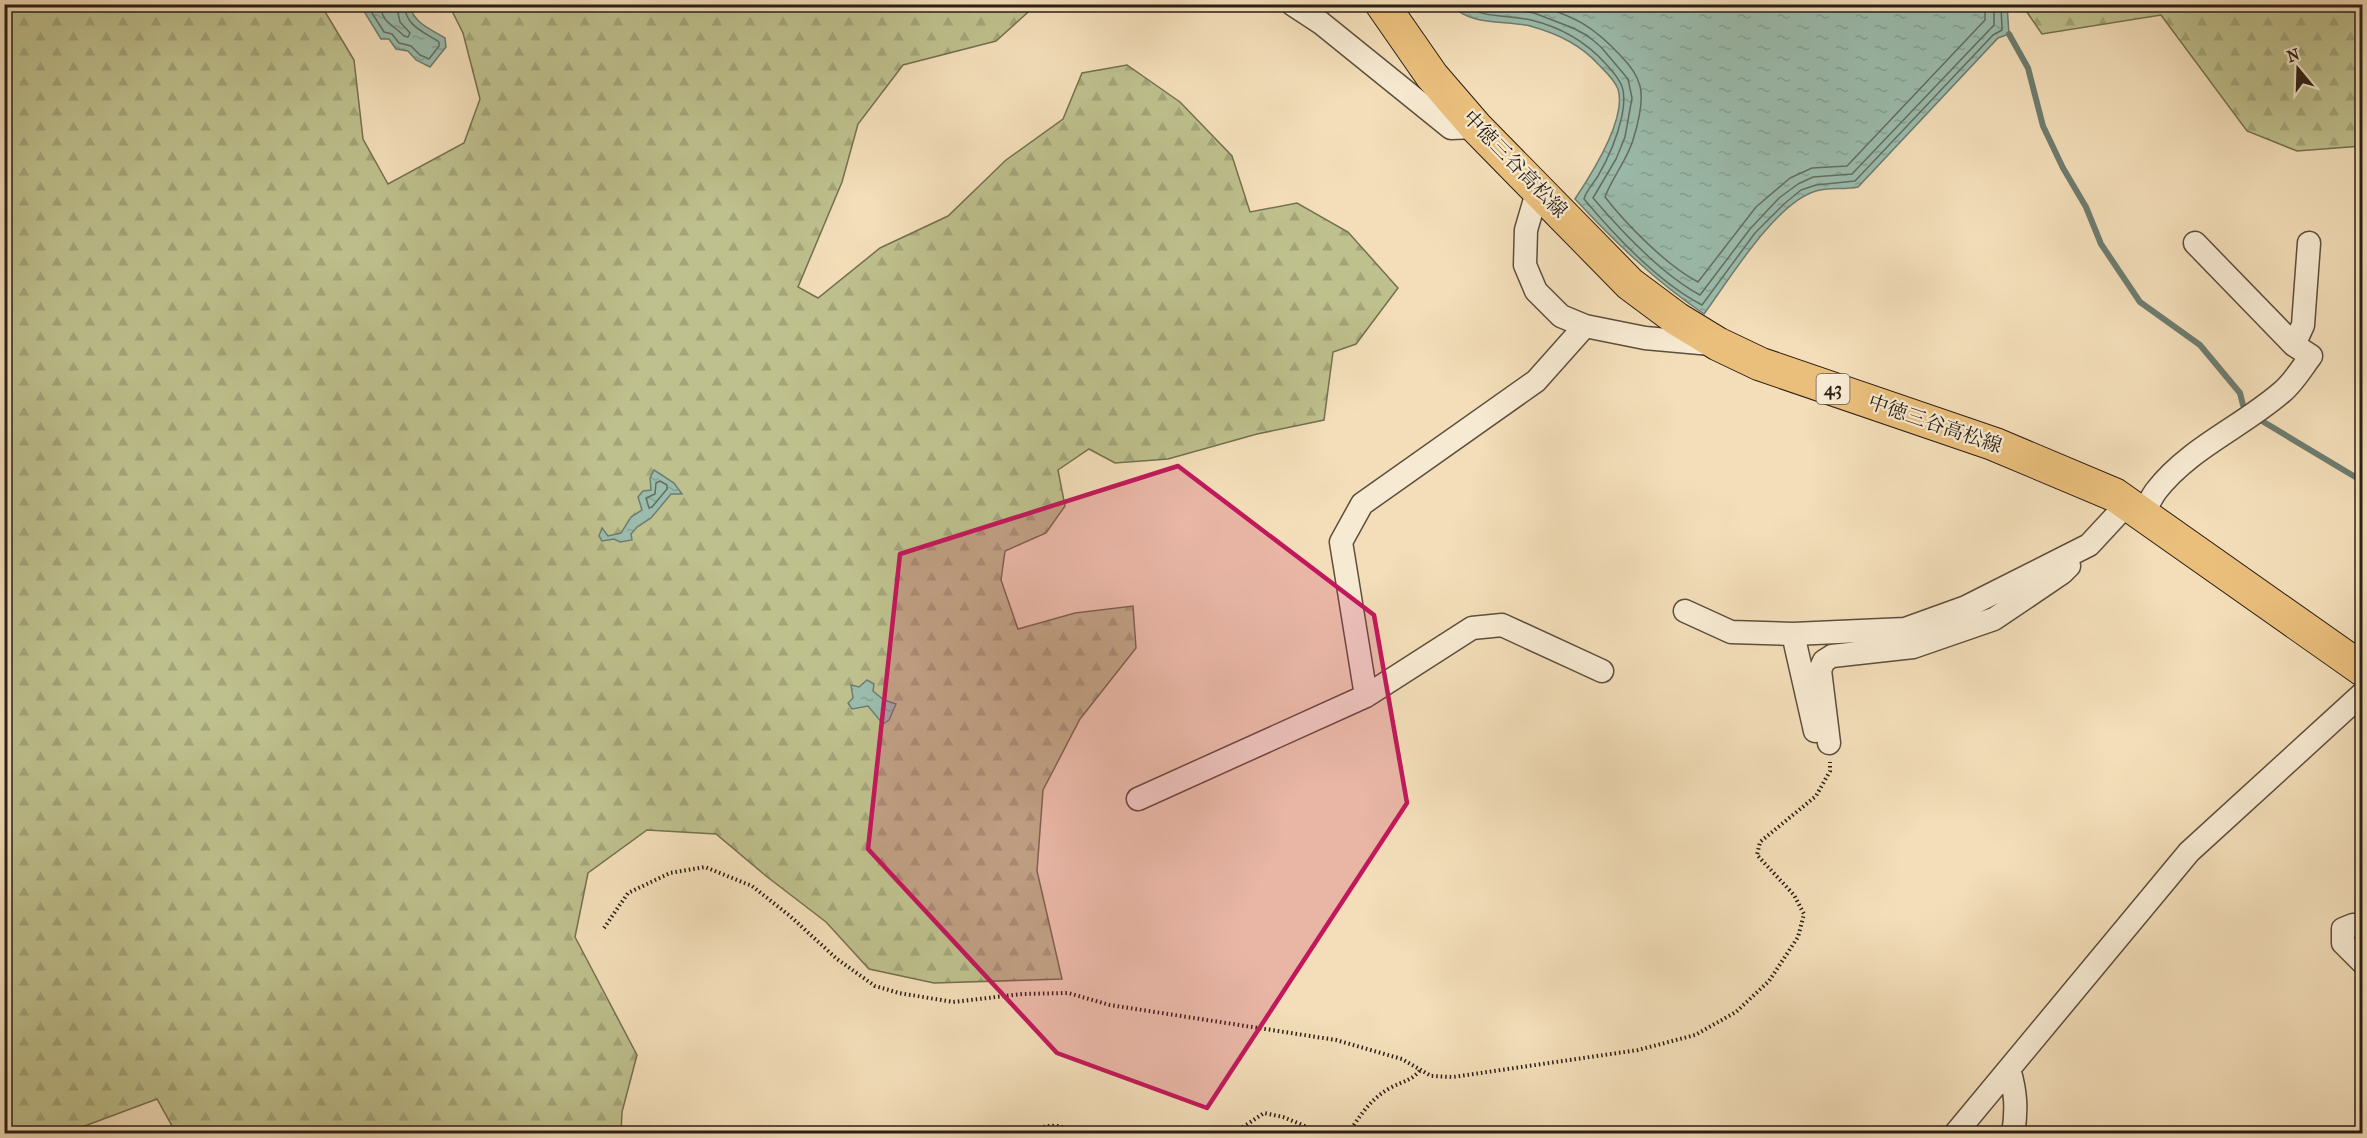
<svg xmlns="http://www.w3.org/2000/svg" width="2367" height="1138" font-family="'IM FELL French Canon','Noto Serif JP',serif">
<defs>
<pattern id="forest-firs" width="22" height="20" patternUnits="userSpaceOnUse" patternTransform="scale(1.5)"><rect width="22" height="20" fill="#bec08d"/><path d="M5 1l3.5 6h-7zM16 11l3.5 6h-7z" fill="#a3a579"/></pattern>
<pattern id="water-ripples" width="26" height="14" patternUnits="userSpaceOnUse" patternTransform="scale(1.5)"><rect width="26" height="14" fill="#9bbcad"/><path d="M2 4q2-2 4 0t4 0M15 11q2-2 4 0t4 0" fill="none" stroke="#86a194"/></pattern>
</defs>
<rect width="100%" height="100%" fill="#f3deb9"/>
<filter id="stains"><feTurbulence type="fractalNoise" baseFrequency=".00333" numOctaves="4"/><feColorMatrix values="0 0 0 0 .2 0 0 0 0 .09 0 0 0 0 .02 0 0 0 .5 -.17"/></filter>
<radialGradient id="worn" r=".72"><stop offset=".6" stop-color="#630" stop-opacity="0"/><stop offset="1" stop-color="#630" stop-opacity=".3"/></radialGradient>
<path fill="url(#forest-firs)" stroke="#747050" stroke-width="1.5" d="M5 5H321L354 60 363 139 388 184 464 143 480 99 463 33 449 5H1036L996 41 903 65 858 124 842 182 798 287 818 298 880 248 948 216 1006 160 1063 119 1082 73 1127 65 1180 102 1232 156 1250 212 1297 203 1348 232 1398 288 1356 344 1333 352 1324 420 1257 434 1168 459 1115 463 1089 449 1058 470 1065 506 1046 533 1005 551 1001 580 1018 629 1075 613 1133 606 1136 648 1080 719 1043 790 1037 871 1062 979 934 983 869 969 826 922 766 876 716 834 647 830 588 873 575 937 637 1055 622 1112 621 1133H176L157 1099 66 1133 5 1134Z
M2022 5H2362V146L2297 151 2247 131 2161 15 2042 34Z"/>
<path fill="url(#water-ripples)" stroke="#6e7d70" stroke-width="1.5" d="M368 5H409C415 24 429 28 445 38L446 47 430 67 416 60 408 51 396 49 389 39H381L365 13Z
M1452 5H2007L2009 34 1998 38 1858 187C1844 190 1829 187 1816 191 1775 203 1729 280 1704 314 1655 281 1615 242 1575 199 1591 175 1627 118 1618 89 1614 79 1605 71 1598 64 1580 44 1556 33 1530 26 1506 20 1469 26 1452 5Z
M654 470 674 483 682 494H671L651 518 637 527 631 534 632 540 620 542 614 539 602 541 599 536 602 528 608 536 621 533 631 517 642 510 638 497 643 491 651 490 650 478Z
M867 680 874 684 873 691 884 700 896 704 889 720 883 724 868 706 852 709 848 703 853 698 851 685 859 687Z"/>
<g fill="none" stroke-linecap="round" stroke-linejoin="round">
<path stroke="#636e60" stroke-width="1.5" d="M373 4 372 13 384 32 392 34 399 43 411 46 420 55 429 59 439 46V42C423 31 406 27 404 4
M381 4C380 22 394 25 404 36L408 37 410 33 400 22 396 4
M1460 4C1481 18 1507 15 1531 20 1560 27 1585 41 1605 63 1623 82 1627 90 1622 116 1617 138 1609 157 1598 176 1593 184 1586 191 1584 199 1615 236 1658 282 1702 305L1755 233 1784 204 1801 190 1816 185 1855 181 1993 35 2002 30 2001 4
M1478 4 1534 13 1573 28 1588 36 1601 47 1628 79 1632 98 1625 137 1616 159 1593 198C1622 232 1661 274 1700 295L1750 229 1779 198 1798 184 1813 177 1852 174 1994 25V4
M1535 4C1575 17 1592 25 1620 55 1629 64 1637 74 1640 86 1644 102 1638 124 1633 140 1627 160 1612 178 1605 197 1626 224 1667 266 1698 282L1756 207 1790 178 1812 168 1847 166 1985 20V4
M660 481 667 485V489L652 507 649 508 646 498 655 494 656 483Z"/>
<path stroke="#6e7d70" stroke-width="6" d="M2009 34 2028 68 2043 126 2063 168 2086 207 2101 244 2140 302 2200 345 2240 393 2243 405 2249 412
M2257 418 2362 481"/>
<defs>
<path id="minor" d="M1292 4 1321 23 1451 128 1476 127
M1538 189 1526 230 1525 265 1536 291 1561 316 1585 326 1645 338 1711 344
M2294 345 2303 325 2309 243
M2142 515C2147 507 2151 498 2156 491 2189 448 2242 427 2282 392 2293 383 2302 368 2311 356L2294 345 2195 243
M1685 611 1731 632 1793 634 1905 629 1966 607 2089 545 2127 504
M1793 634 1815 731
M1366 696 1341 542 1362 504 1536 381 1585 326
M1829 743 1820 670 1824 661 1832 656 1913 647 1994 619 2062 573 2069 566
M1138 799 1366 696 1472 628 1502 625 1602 671
M2362 926 2353 925 2343 929V943L2362 962
M2009 1069C2016 1092 2017 1110 2013 1134
M1955 1134 2189 852 2362 694"/>
<path id="primary" d="M1382 4 1432 76 1476 127 1630 284 1677 319 1718 344 1760 364 1994 444 2115 495 2362 669"/>
</defs>
<use href="#minor" stroke="#5d4f3d" stroke-width="25"/>
<use href="#primary" stroke="#2b1f14" stroke-width="35"/>
<path stroke="#2b1f14" stroke-width="4" stroke-dasharray="1.5 3" stroke-linecap="butt" d="M604 928 628 893 670 873 705 867 752 886 790 916 837 959 875 986 899 993 953 1002 1022 994 1068 993 1110 1005 1336 1040 1402 1059 1431 1076 1453 1077 1638 1050 1695 1035 1736 1012 1769 981 1798 937 1804 914 1794 895 1757 855 1760 842 1816 796 1830 771V762
M1027 1134C1041 1125 1061 1121 1074 1134
M1237 1134 1240 1129 1264 1113 1283 1117 1324 1134
M1334 1134 1351 1129C1362 1113 1372 1098 1390 1088 1403 1081 1412 1081 1421 1069"/>
<use href="#minor" stroke="#f7ead2" stroke-width="22"/>
<use href="#primary" stroke="#eabf7c" stroke-width="33"/>
</g>
<path fill="#c2185b" fill-opacity="0.2" stroke="#c2185b" stroke-width="4.5" stroke-linejoin="round" d="M1178 466 1374 615 1407 803 1207 1108 1057 1053 868 849 900 554Z"/>
<g text-anchor="middle" dominant-baseline="central" stroke-width="4.5" stroke-linejoin="round" paint-order="stroke">
<rect fill="#f7ead2" stroke="#685c4d" stroke-width="1.5" x="1816.5" y="374" width="33" height="30" rx="4.5"/>
<g font-size="18" font-weight="bold" fill="#2b1f14">
<text x="1833" y="389">43</text>
</g>
<g font-size="20" fill="#2b1f14" stroke="#f7ead2">
<text transform="translate(1515 164) rotate(46)">中徳三谷高松線</text>
<text transform="translate(1935 424) rotate(19)">中徳三谷高松線</text>
</g>
</g>
<rect width="2367" height="1138" fill="none" stroke="#f3deb9" stroke-width="24"/>
<rect x="6" y="6" width="2355" height="1126" fill="none" stroke="#2b1f14" stroke-width="3"/>
<rect x="12" y="12" width="2343" height="1114" fill="none" stroke="#2b1f14" stroke-width="1.5"/>
<g transform="translate(2298 69) rotate(341)" stroke="#f7ead2" stroke-width="4.5" paint-order="stroke">
<path d="M0-4.5L10 22L0 15L-10 22Z" fill="#2b1f14"/>
<text y="-9" font-size="16" font-weight="bold" text-anchor="middle" fill="#2b1f14">N</text>
</g>
<rect width="100%" height="100%" filter="url(#stains)"/>
<rect width="100%" height="100%" fill="url(#worn)"/>
</svg>
